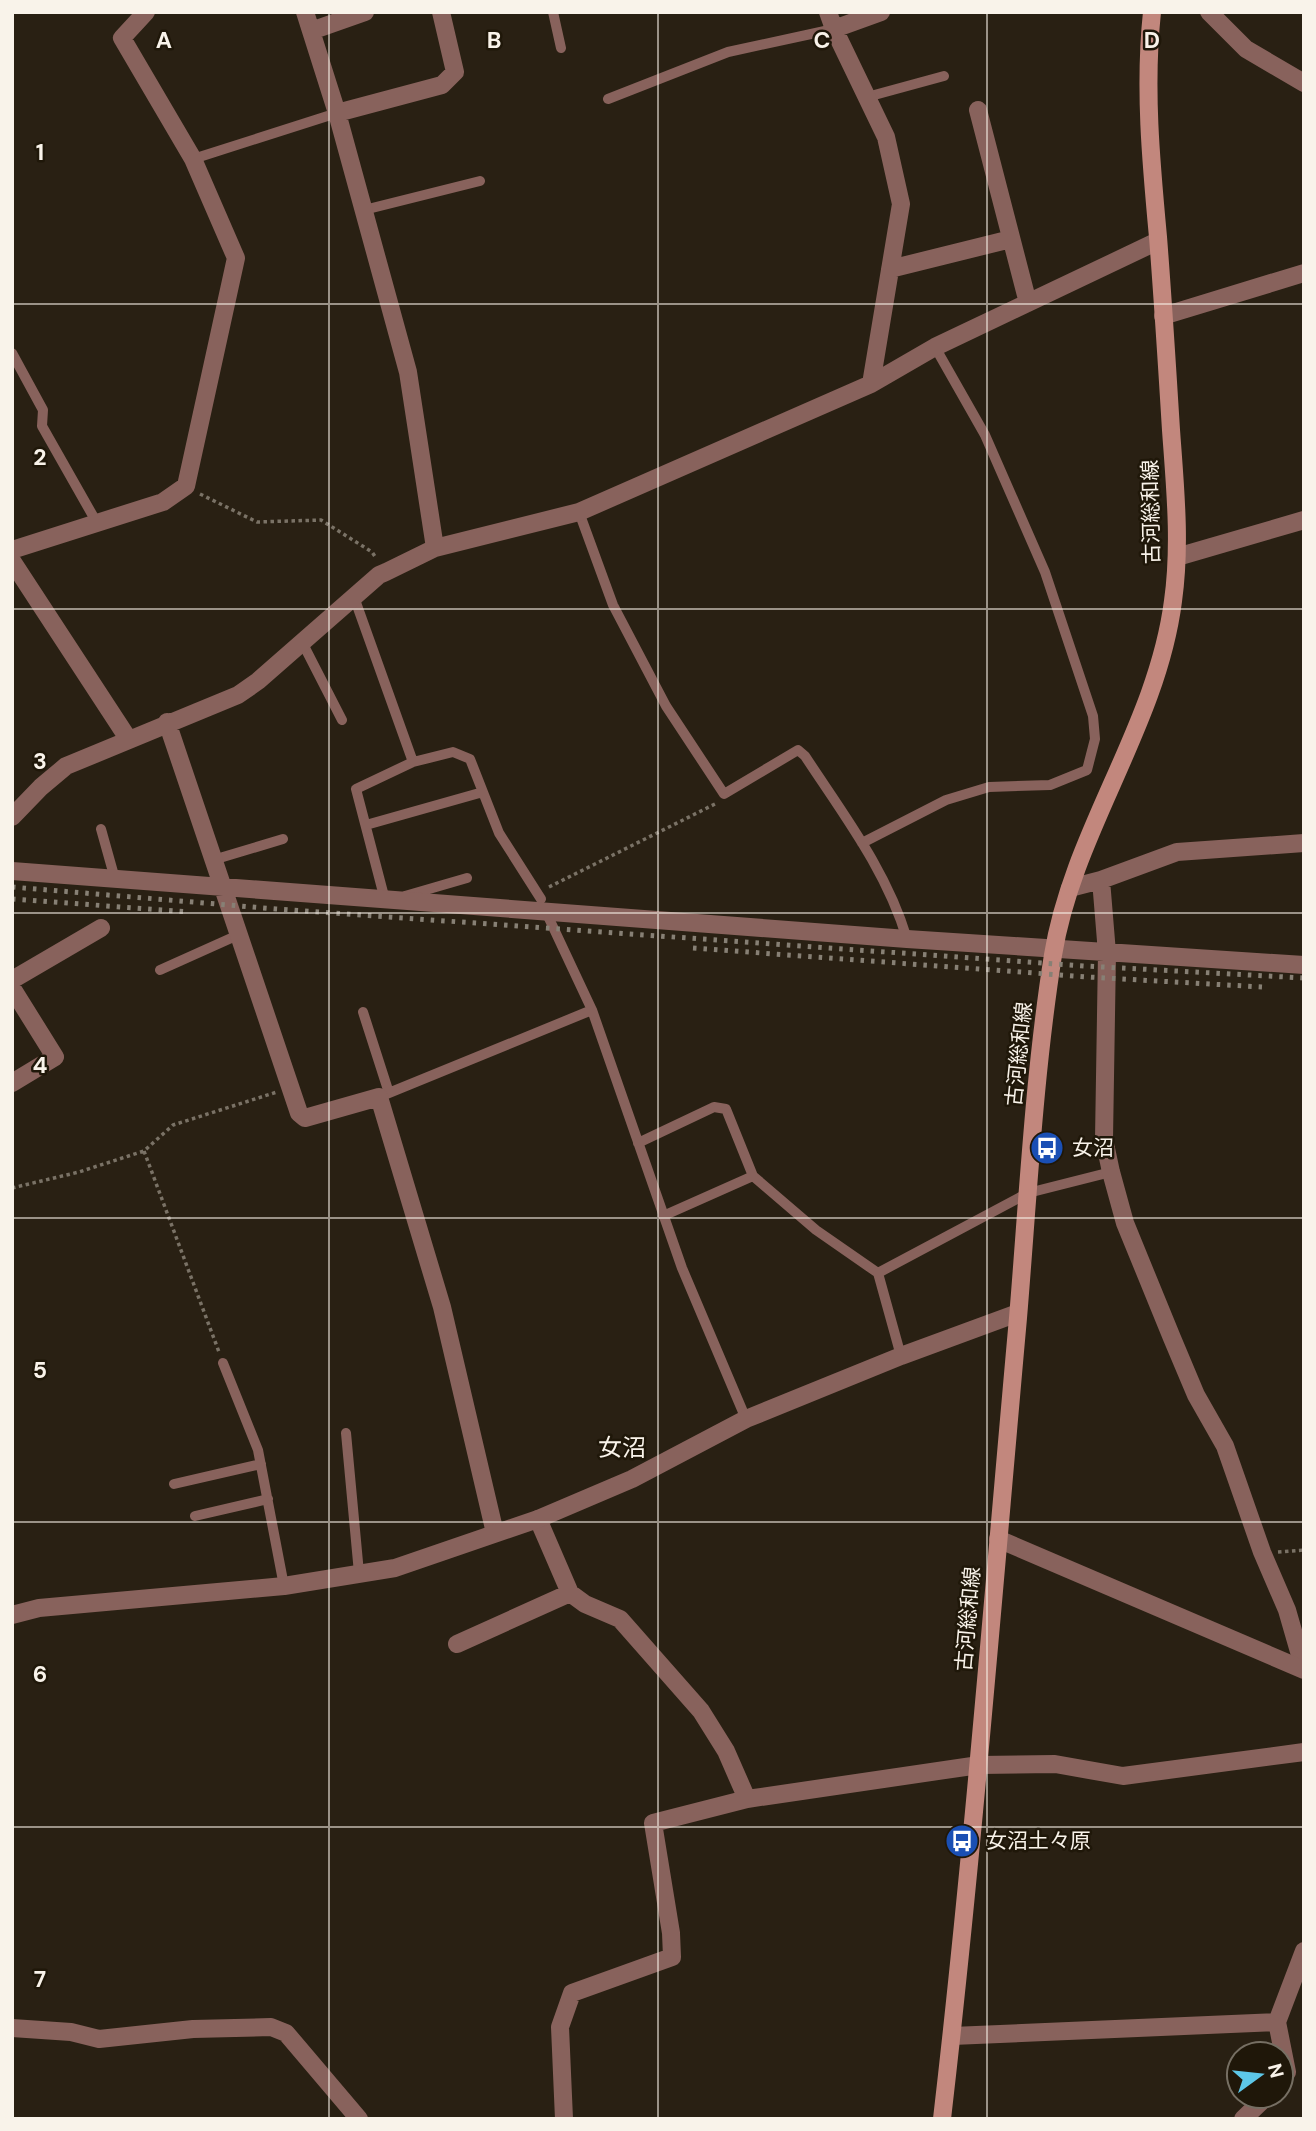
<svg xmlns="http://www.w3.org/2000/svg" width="1316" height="2131" font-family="'DM Sans','Noto Sans JP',sans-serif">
<rect width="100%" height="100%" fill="#292013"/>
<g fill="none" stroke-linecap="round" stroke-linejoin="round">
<path stroke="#7a7266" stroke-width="3.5" stroke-dasharray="3.5 3.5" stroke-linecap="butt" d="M200 494 257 522 321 520 372 552 376 558
M549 887 717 803
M144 1151 219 1352
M12 1188 79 1172 144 1151 173 1125 277 1092
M1278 1552 1304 1550"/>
<path stroke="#88625c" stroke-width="10" d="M553 12 561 48
M867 97 944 76
M608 99 728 52 834 29
M193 159 337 113
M364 210 480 181
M12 353 43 410 42 426 97 523
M579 512 613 605 666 706 724 794 798 750 805 756C843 814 887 871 907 939
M354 597 413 762
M302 642 342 720
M366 825 483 792
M101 829 115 879
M862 843 946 800 989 787 1050 785 1087 770 1095 739 1093 716 1045 572 985 435 935 347
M213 860 283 839
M405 896 467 878
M385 900 356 789 413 762 453 752 470 759 499 833 541 899
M546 912 592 1010 682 1268 746 1419
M160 970 238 935
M363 1012 389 1093
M379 1097 592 1010
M638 1143 714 1107 726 1109 753 1176 816 1230 878 1273 901 1356
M663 1216 753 1176
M878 1273 1028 1193 1111 1172
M223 1363 258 1450 284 1586
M346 1433 359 1573
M174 1484 261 1464
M195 1516 268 1499"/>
<path stroke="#88625c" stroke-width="18" d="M305 12 337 113 408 372 435 548
M828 12 834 29 886 137 901 204 871 384
M1209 12 1246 49 1304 83
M834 29 881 12
M311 31 365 12
M978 110 1028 303
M337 113 442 85 455 72 441 12
M890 269 1011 239
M1163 316 1304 273
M12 550 163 502 186 486 236 258 193 159 122 38 146 12
M1177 557 1304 520
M12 561 129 740
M167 722 299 1113 305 1118 379 1097 442 1307 495 1533
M12 817 41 787 66 766 238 695 258 681 379 575 386 572 435 548 579 512 871 384 935 347 1158 241
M12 871 907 939 1304 965
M1101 880 1107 953 1104 1139 1111 1172 1125 1223 1172 1338 1196 1395 1225 1446 1262 1552 1287 1610 1304 1669
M1070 888 1101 880 1177 852 1304 843
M12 980 101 928
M12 988 55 1057 12 1083
M538 1519 570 1593 585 1604 620 1619 701 1711 726 1751 747 1799
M457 1644 570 1593
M12 2028 71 2032 99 2039 193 2029 271 2027 286 2033 359 2119
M952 2036 1277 2022
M1281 2080 1287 2072 1277 2022 1304 1951
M564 2119 560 2027 572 1993 672 1957 671 1933 653 1823 747 1799 979 1765 1055 1764 1123 1776 1304 1752
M1243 2119 1267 2096"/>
<path stroke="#88625c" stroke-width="18" d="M998 1539 1304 1670
M12 1615 39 1608 284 1586 395 1568 538 1519 632 1479 746 1419 901 1356 1018 1313"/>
<path stroke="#c2877d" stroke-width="18" d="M942 2119C973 1852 994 1585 1018 1318 1028 1197 1034 1075 1053 955 1073 831 1157 726 1173 601 1181 544 1175 486 1171 430 1167 365 1163 301 1158 237 1151 162 1144 87 1152 12"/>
<path stroke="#878075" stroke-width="5" stroke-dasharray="3.5 7" stroke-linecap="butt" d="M12 887 276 909 1085 966 1304 978
M12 899 190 912
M693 948 1088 977 1262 987"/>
</g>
<path fill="none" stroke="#f9f3ea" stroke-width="2" stroke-opacity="0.55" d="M329 12V2119M658 12V2119M987 12V2119M12 304H1304M12 609H1304M12 913H1304M12 1218H1304M12 1522H1304M12 1827H1304"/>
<defs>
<symbol id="bus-disc" viewBox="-11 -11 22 22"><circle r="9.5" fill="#1a4fb4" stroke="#1f1709"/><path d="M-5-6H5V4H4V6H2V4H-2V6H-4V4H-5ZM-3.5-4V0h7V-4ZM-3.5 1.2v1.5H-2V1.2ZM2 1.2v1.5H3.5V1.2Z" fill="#fff"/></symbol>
</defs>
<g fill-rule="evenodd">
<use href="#bus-disc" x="1028" y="1129" width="38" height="38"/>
<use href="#bus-disc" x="943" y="1822" width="38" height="38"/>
</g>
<g text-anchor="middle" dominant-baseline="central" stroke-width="5" stroke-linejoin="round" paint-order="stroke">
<g font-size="21" fill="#f9f3ea" stroke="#1f1709">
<text transform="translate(1151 512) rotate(-91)">古河総和線</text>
<text transform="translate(1019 1054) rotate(-84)">古河総和線</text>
<text transform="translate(968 1619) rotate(-85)">古河総和線</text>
</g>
<g font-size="21" fill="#f9f3ea" stroke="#1f1709" text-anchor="start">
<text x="1072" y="1148">女沼</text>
<text x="986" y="1841">女沼土々原</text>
</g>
<g font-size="24" fill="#f9f3ea" stroke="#1f1709">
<text x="622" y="1447">女沼</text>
</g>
</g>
<g font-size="23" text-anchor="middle" font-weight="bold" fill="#f9f3ea" stroke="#1f1709" stroke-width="5" stroke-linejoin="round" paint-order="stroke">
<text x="164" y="48">A</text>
<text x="494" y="48">B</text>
<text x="822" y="48">C</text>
<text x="1152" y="48">D</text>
<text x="40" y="160">1</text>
<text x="40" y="465">2</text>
<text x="40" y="769">3</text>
<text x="40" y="1073">4</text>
<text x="40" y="1378">5</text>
<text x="40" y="1682">6</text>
<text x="40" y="1987">7</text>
</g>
<rect width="1316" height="2131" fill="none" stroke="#f9f3ea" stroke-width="28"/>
<g transform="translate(1260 2075) rotate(75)"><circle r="33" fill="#1f1709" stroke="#766f63" stroke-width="2"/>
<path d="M0-5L12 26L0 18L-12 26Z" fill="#5dc7e8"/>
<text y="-10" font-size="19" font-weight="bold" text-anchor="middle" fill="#f9f3ea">N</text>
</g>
</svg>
